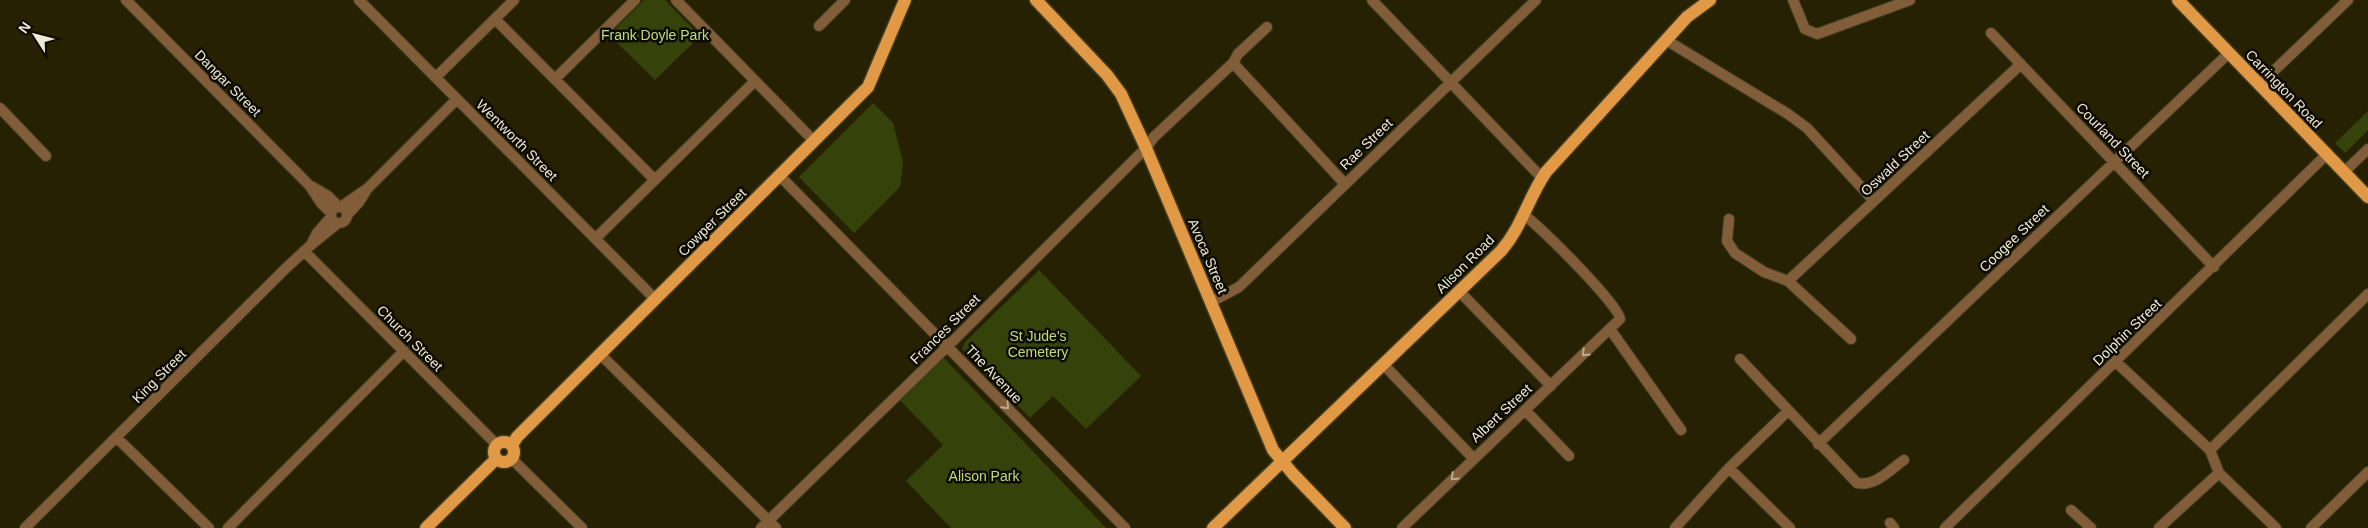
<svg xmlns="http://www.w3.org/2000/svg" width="2368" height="528" font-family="Arial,sans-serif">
<rect width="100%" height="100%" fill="#272104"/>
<path fill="#35430b" d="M644 0H665L700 36 655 80 609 35Z
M873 103 893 123 903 162 900 187 854 233 799 177Z
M2368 111V130L2345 153 2335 143Z
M1039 270 1141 376 1086 429 1053 396 1030 418 962 349 965 342Z
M942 356 1106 528H951L906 481 943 445 898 398Z"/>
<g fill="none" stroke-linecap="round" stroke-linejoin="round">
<defs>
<path id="minor" d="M126 0 310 186 321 203 331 213
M359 0 656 300
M676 0 814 141
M1372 0 1542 178
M1793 0 1805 29 1817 34 1910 0
M495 19 655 180
M819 26 845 0
M1991 33 2214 267
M1666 40 1788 114 1807 128 1874 201
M1233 63 1345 184
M436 77 514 0
M555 79 635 0
M2259 85 2348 0
M0 108 46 156
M2344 172 2368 149
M779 175 1125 528
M311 186 328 196 338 206
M342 206 368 188 457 99
M331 215a8 8 0 1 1 16 0a8 8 0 1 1-16 0Z
M348 214 359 202 366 191
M1729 219 1727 241 1735 253 1764 272 1788 281 1851 339
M596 238 755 81
M312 243 317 233 331 217
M304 251 497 445
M1788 281 2021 64
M1459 291 1551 386
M1211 302 1239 287 1536 0
M1610 329 1681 430
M601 355 776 528
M1740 359 1857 483C1875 487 1891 469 1904 460
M2116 362 2210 450 2219 473 2276 528
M1384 365 1473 458
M1525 410 1569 456
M116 437 209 528
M1818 444 2229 53
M2210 450 2368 294
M512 459 582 528
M1729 468 1790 528
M2071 510 2091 528
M1890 523 1894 528
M25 528 285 269 312 244 338 223
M228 528 404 351
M761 528 956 338 1146 148 1154 137 1233 63 1238 54 1267 27
M1402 528 1620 319C1621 307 1538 224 1524 215
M1675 528 1729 468 1788 411
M1945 528 2326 155
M2159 528 2219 473
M2311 528 2368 472"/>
<path id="major" d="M1036 0 1107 75 1121 94 1146 148 1273 450 1293 474 1345 528
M2178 0 2368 197
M494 452a10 10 0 1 1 20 0a10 10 0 1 1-20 0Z
M512 445 517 437 868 87 905 0
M426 528 496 459
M1213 528 1501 251C1522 227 1528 198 1546 172L1687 17 1710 0"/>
</defs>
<use href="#minor" stroke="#433d22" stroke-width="12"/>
<use href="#major" stroke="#433d22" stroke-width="15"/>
<use href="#minor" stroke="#815e39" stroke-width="10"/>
<use href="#major" stroke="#e29945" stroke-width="12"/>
</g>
<defs><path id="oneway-chevron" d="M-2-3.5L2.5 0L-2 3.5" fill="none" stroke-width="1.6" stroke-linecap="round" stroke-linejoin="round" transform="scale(1.25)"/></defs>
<g stroke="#bcab90">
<use href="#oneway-chevron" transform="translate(1585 353) rotate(136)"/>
<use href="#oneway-chevron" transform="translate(1006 406) rotate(46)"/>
<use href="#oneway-chevron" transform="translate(1454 477) rotate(136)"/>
</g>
<g text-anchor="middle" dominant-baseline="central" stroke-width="5" stroke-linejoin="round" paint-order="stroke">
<g font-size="14" fill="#bfdc7e" stroke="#0e0b02">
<text x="655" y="35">Frank Doyle Park</text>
<text x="1038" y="336">St Jude's<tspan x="1038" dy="16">Cemetery</tspan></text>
<text x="984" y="476">Alison Park</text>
</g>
<g font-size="14" fill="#edead8" stroke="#0e0b02">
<text transform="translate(228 83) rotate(45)">Dangar Street</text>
<text transform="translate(2284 89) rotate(46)">Carrington Road</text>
<text transform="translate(517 140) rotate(45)">Wentworth Street</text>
<text transform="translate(2113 140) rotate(46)">Courland Street</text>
<text transform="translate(1366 144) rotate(-44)">Rae Street</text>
<text transform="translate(1895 163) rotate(-43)">Oswald Street</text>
<text transform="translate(712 222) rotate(-45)">Cowper Street</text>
<text transform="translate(2014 238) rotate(-44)">Coogee Street</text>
<text transform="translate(1208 256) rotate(67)">Avoca Street</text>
<text transform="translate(1465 264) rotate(-45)">Alison Road</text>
<text transform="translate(945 329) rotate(-45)">Frances Street</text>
<text transform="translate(2127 332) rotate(-44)">Dolphin Street</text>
<text transform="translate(410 338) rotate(45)">Church Street</text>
<text transform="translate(994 374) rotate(46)">The Avenue</text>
<text transform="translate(159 376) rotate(-45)">King Street</text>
<text transform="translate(1501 413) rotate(-43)">Albert Street</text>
</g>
</g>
<g transform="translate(35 35) rotate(306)" stroke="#0e0b02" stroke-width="4" paint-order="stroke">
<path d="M0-4L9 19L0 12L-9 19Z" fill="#edead8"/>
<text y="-8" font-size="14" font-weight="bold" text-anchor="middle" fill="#edead8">N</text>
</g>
</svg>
